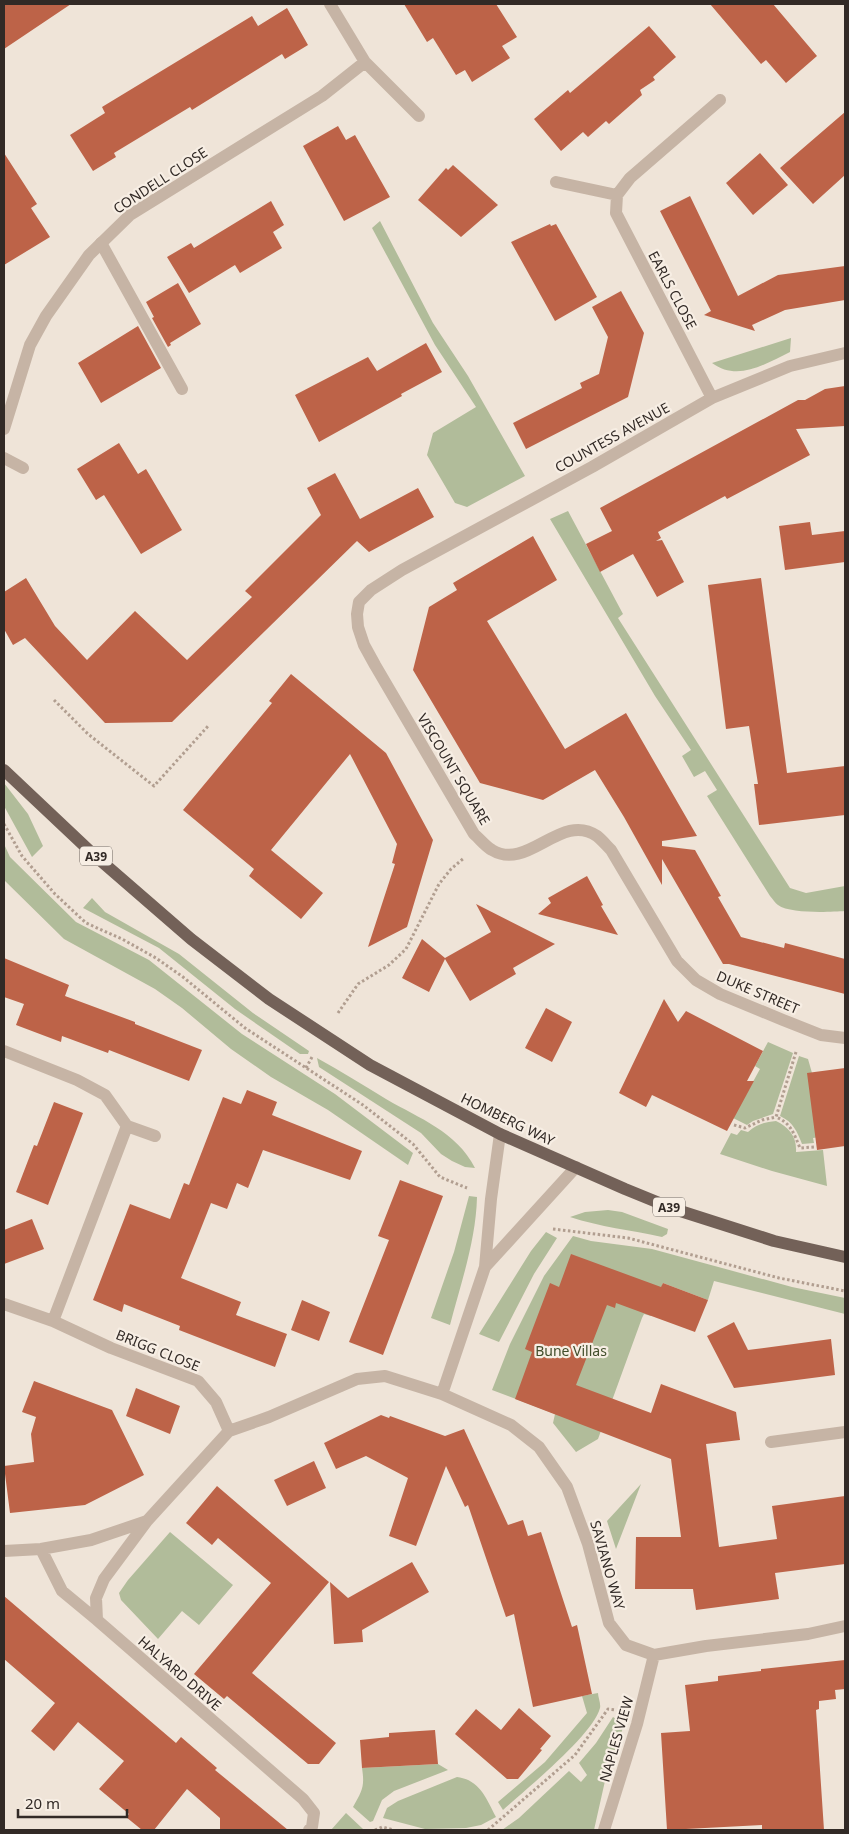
<svg xmlns="http://www.w3.org/2000/svg" width="849" height="1834" font-family="'Noto Sans',sans-serif">
<rect width="100%" height="100%" fill="#efe4d8"/>
<path fill="#b1bc9a" d="M380 221 433 323 468 376 525 476 467 507 455 503 427 455 433 433 476 407 435 345 372 228Z
M791 338 790 352C765 364 738 382 712 363Z
M568 511 623 614 618 618 790 888 806 893 845 886V911C830 912 790 914 778 905 775 903 773 899 770 896L707 796 717 790 705 771 694 777 682 756 691 750 655 696 550 519Z
M4 783 28 814 43 846 32 857 4 806Z
M4 844 10 857 76 922 149 960 242 1034 335 1094 413 1153 408 1165 328 1110 271 1077 231 1049 182 1008 155 989 64 939 4 880Z
M92 898 105 912 179 954 253 1013 309 1051 308 1054H300L235 1009 159 948 85 909 83 908Z
M768 1042 793 1053 773 1114 753 1121 747 1125 731 1117 749 1089 760 1069 755 1066Z
M799 1056 808 1059 812 1073 820 1137 813 1138 814 1143 802 1144C797 1131 793 1122 780 1116Z
M317 1058C341 1071 363 1085 386 1099 420 1119 456 1131 475 1168L465 1167 452 1161 441 1154 421 1133 319 1067Z
M776 1121C789 1127 797 1137 796 1152L823 1150 827 1186 772 1171 720 1154 731 1133 737 1135 741 1130 748 1132C757 1124 765 1122 776 1121Z
M469 1196 477 1197C476 1240 461 1283 450 1325L431 1318 454 1252Z
M608 1210 622 1212 668 1229 667 1234 662 1237C631 1230 600 1227 570 1217L585 1212Z
M546 1232 557 1238 534 1274 499 1342 479 1334 531 1251Z
M573 1236 591 1241 652 1249 792 1287 845 1298V1314L714 1281 708 1300 663 1283 651 1316 644 1314 642 1318 598 1439 576 1452 553 1423 555 1414 492 1390 510 1344 544 1276Z
M641 1484 616 1549 607 1521Z
M170 1532 233 1585 199 1625 182 1611 158 1639 121 1600 119 1593 128 1580Z
M598 1693C598 1697 601 1704 600 1708 593 1735 525 1790 503 1810L498 1802 545 1762 587 1713 582 1696Z
M613 1717 624 1725 607 1772 594 1830H502L519 1818 569 1771 581 1782 587 1775 579 1763 596 1743Z
M438 1764 448 1770 394 1791 382 1800 373 1821 370 1822 353 1807C362 1791 365 1787 362 1768Z
M457 1777C480 1780 486 1798 496 1817L481 1825 466 1828 425 1829 383 1818 387 1808 398 1801Z
M346 1813 363 1829 362 1830H331Z"/>
<path fill="#bd6348" d="M4 4H71L4 49Z
M404 4H496L517 37 502 46 510 58 472 82 465 70 456 75 433 38 427 42Z
M710 4H773L817 56 786 83 766 60 761 64Z
M287 8 308 45 285 59 282 54 192 110 190 107 114 153 116 157 93 171 70 135 105 113 102 107 252 16 258 26Z
M649 26 676 57 653 77 655 80 640 90 642 95 609 124 606 121 588 137 583 132 561 151 534 119 568 90 570 93Z
M845 112V175L813 204 780 168Z
M338 126 346 140 355 135 390 197 344 221 303 146Z
M4 153 37 204 31 208 50 237 4 265Z
M760 153 788 185 753 215 726 183Z
M453 165 498 205 461 237 418 200 446 168 448 170Z
M690 196 738 296 778 275 845 266V300L785 310 752 325 755 331 704 315 711 311 660 211Z
M271 201 284 225 273 232 282 248 240 273 235 265 189 293 167 257 191 243 194 248Z
M550 224 551 226 556 224 597 297 555 321 511 242Z
M178 283 201 324 170 343 171 345 168 347 152 318 154 317 146 302Z
M621 291 644 333 628 397 526 449 513 423 582 388 580 383 599 374 608 337 592 307Z
M138 326 161 368 101 403 78 363Z
M426 343 442 372 401 394 402 396 319 442 295 395 368 357 377 371Z
M845 386V426L796 429 810 455 727 499 725 496 658 532 661 538 656 541 662 540 684 582 657 597 633 554 600 572 586 544 612 531 600 508 798 400H805L825 389Z
M119 443 138 474 146 469 182 530 141 554 104 495 96 500 77 469Z
M335 473 360 519 418 488 434 517 369 552 357 541 172 722 105 723 25 638 13 645 4 629V592L26 578 55 626 87 660 135 611 187 660 252 597 245 591 321 515 307 488Z
M810 522 812 535 845 531V562L785 570 779 526Z
M533 536 557 580 487 621 565 749 626 713 697 836 662 841V846L695 850 721 896 718 897 741 937 784 948 785 943 845 959V994L729 964H723L662 859V885L624 817 595 770 543 800 480 783 413 670 429 607 457 590 453 583Z
M761 578 787 773 845 766V815L759 825 754 784H758L749 726 726 729 708 585Z
M291 674 386 753 433 840 407 927 368 947 395 864 392 863 397 844 350 754 271 850 323 893 301 919 249 876 254 869 183 810 272 703 269 701Z
M587 876 603 905 601 906 618 935 538 914 551 903 548 898Z
M476 904 555 944 513 968 516 974 470 1001 445 959 429 992 402 978 422 939 445 958 491 932Z
M4 958 69 985 65 996 135 1022V1024L202 1050 189 1081 109 1050 108 1053 62 1036 61 1042 16 1025 24 1004 4 997Z
M664 999 678 1022 686 1011 763 1051 747 1081H754L727 1131 652 1095 646 1107 619 1093Z
M546 1008 572 1022 552 1062 525 1048Z
M845 1068V1146L817 1150 807 1073Z
M247 1090 277 1102 272 1115 362 1151 350 1180 263 1150 248 1188 237 1183 227 1209 211 1203 196 1241 181 1278 241 1302 236 1315 287 1334 275 1367 179 1330 180 1326 124 1304 122 1312 93 1300 130 1204 170 1219 184 1183 189 1185 223 1097 241 1104Z
M54 1102 83 1113 48 1205 16 1192 34 1145 37 1146Z
M400 1180 443 1196 383 1355 349 1342 389 1240 378 1236Z
M32 1219 44 1249 4 1264V1230Z
M571 1254 661 1287 663 1283 708 1300 695 1332 616 1303 615 1308 607 1305 576 1385 651 1413 661 1384 736 1412 740 1440 706 1444 719 1547 777 1539 772 1506 845 1496V1564L775 1573 779 1599 696 1610 693 1589H635L636 1537H681L671 1459 515 1399 532 1352 525 1349 550 1283 559 1287Z
M302 1300 330 1312 319 1341 291 1330Z
M734 1322 748 1350 831 1339 835 1375 734 1388 707 1336Z
M34 1381 112 1410 144 1475 85 1505 10 1513 4 1466 34 1462 31 1434 36 1417 22 1412Z
M136 1388 180 1406 170 1434 126 1416Z
M381 1415 389 1418 390 1416 445 1436 464 1429 508 1525 523 1520 528 1536 541 1532 572 1627 577 1625 592 1694 533 1707 514 1614 506 1617 468 1505 465 1507 446 1466 416 1546 389 1536 408 1478 366 1456 336 1469 324 1443Z
M314 1461 326 1488 287 1506 274 1480Z
M217 1486 329 1582 252 1673 336 1743 319 1764H308L227 1696 224 1699 194 1674 271 1583 218 1538 212 1545 186 1523Z
M412 1562 429 1592 362 1630 363 1642 334 1644 330 1582 348 1598Z
M4 1596 176 1743 181 1737 217 1768 215 1770 288 1830H220V1818L187 1789 154 1830H142L126 1817 129 1814 99 1789 124 1761 78 1722 54 1751 31 1731 55 1703 4 1659Z
M845 1660V1689L835 1690 836 1699 819 1701V1709L816 1710 824 1830H762V1825L667 1830 661 1733 690 1731 685 1685 718 1681V1676L761 1671V1669Z
M519 1708 551 1736 540 1749 542 1750 518 1779H507L455 1734 476 1709 501 1730Z
M435 1730 438 1764 362 1768 360 1740 389 1737V1733Z"/>
<g fill="none" stroke-linecap="round" stroke-linejoin="round">
<path stroke="#b19e90" stroke-width="3" stroke-dasharray="2.5 2.5" stroke-linecap="butt" d="M54 700 88 734 154 786 209 725
M4 824 22 856 55 894 86 923 122 939 156 958 183 977 245 1028 363 1105 413 1144 440 1177 467 1188
M338 1013 358 984 389 965 406 949 439 884 451 869 464 858
M796 1052 776 1117C791 1123 794 1134 800 1148L814 1147
M306 1068 312 1057
M734 1125 745 1128 762 1120 776 1117
M553 1229 628 1238 779 1278 845 1291
M375 1830 382 1827 394 1830
M488 1830 575 1755 608 1709 616 1710"/>
<path stroke="#c6b4a5" stroke-width="12" d="M101 243 182 389"/>
<path stroke="#c6b4a5" stroke-width="12" d="M330 4 365 62 419 116
M556 182 617 195
M845 353 790 366 712 398 592 467 402 570 371 590 359 602 357 614 358 627 364 645 375 665 474 834C480 839 485 846 492 850 528 872 561 811 597 836 602 840 607 846 611 850L677 961 696 980 720 994 783 1020 821 1035 845 1038
M712 398 616 213 617 195 630 178 720 100
M4 429 30 345 46 316 89 255 130 215 322 96 365 62
M4 458 23 468
M4 1051 77 1080 105 1095 127 1126 53 1321 111 1348 198 1381 216 1402 229 1431
M127 1126 155 1136
M485 1267 491 1199 500 1134
M4 1304 53 1321
M442 1394 511 1425 539 1447 567 1487 588 1544 609 1623 626 1645 654 1655 706 1646 808 1634 845 1626
M771 1442 845 1432
M147 1521 104 1579 96 1598 97 1620 303 1799 314 1813 312 1827 309 1830
M41 1549 62 1591 97 1620
M4 1551 41 1549 91 1540 147 1521 229 1431 269 1417 357 1379 385 1376 442 1394 485 1267 576 1167
M604 1830 637 1724 654 1655"/>
<path stroke="#736158" stroke-width="12" d="M4 770 93 854 191 939 269 999 370 1065 500 1134 625 1189 674 1209 774 1241 845 1257"/>
</g>
<g text-anchor="middle" dominant-baseline="central" stroke-width="4.5" stroke-linejoin="round" paint-order="stroke">
<g fill="#f7eee4" stroke="#6d655f" stroke-width="1">
<rect x="80" y="846.5" width="32" height="19" rx="4"/>
<rect x="653" y="1197.5" width="32" height="19" rx="4"/>
</g>
<g font-size="12" font-weight="bold" fill="#322a26">
<text x="96" y="856">A39</text>
<text x="669" y="1207">A39</text>
</g>
<g font-size="14" fill="#322a26" stroke="#f7eee4">
<text transform="translate(160 180) rotate(-33)">CONDELL CLOSE</text>
<text transform="translate(673 290) rotate(62)">EARLS CLOSE</text>
<text transform="translate(612 437) rotate(-29)">COUNTESS AVENUE</text>
<text transform="translate(454 769) rotate(59)">VISCOUNT SQUARE</text>
<text transform="translate(758 992) rotate(23)">DUKE STREET</text>
<text transform="translate(508 1119) rotate(26)">HOMBERG WAY</text>
<text transform="translate(158 1350) rotate(22)">BRIGG CLOSE</text>
<text transform="translate(608 1565) rotate(74)">SAVIANO WAY</text>
<text transform="translate(180 1673) rotate(41)">HALYARD DRIVE</text>
<text transform="translate(616 1739) rotate(-74)">NAPLES VIEW</text>
</g>
<g font-size="14" fill="#424e2c" stroke="#f7eee4">
<text x="571" y="1350">Bune Villas</text>
</g>
</g>
<rect width="849" height="1834" fill="none" stroke="#322a26" stroke-width="10"/>
<path d="M18 1809v8h109v-8" fill="none" stroke="#322a26" stroke-width="2.5"/>
<text x="25" y="1809" font-size="15" fill="#322a26" stroke="#f7eee4" stroke-width="4" paint-order="stroke">20 m</text>
</svg>
